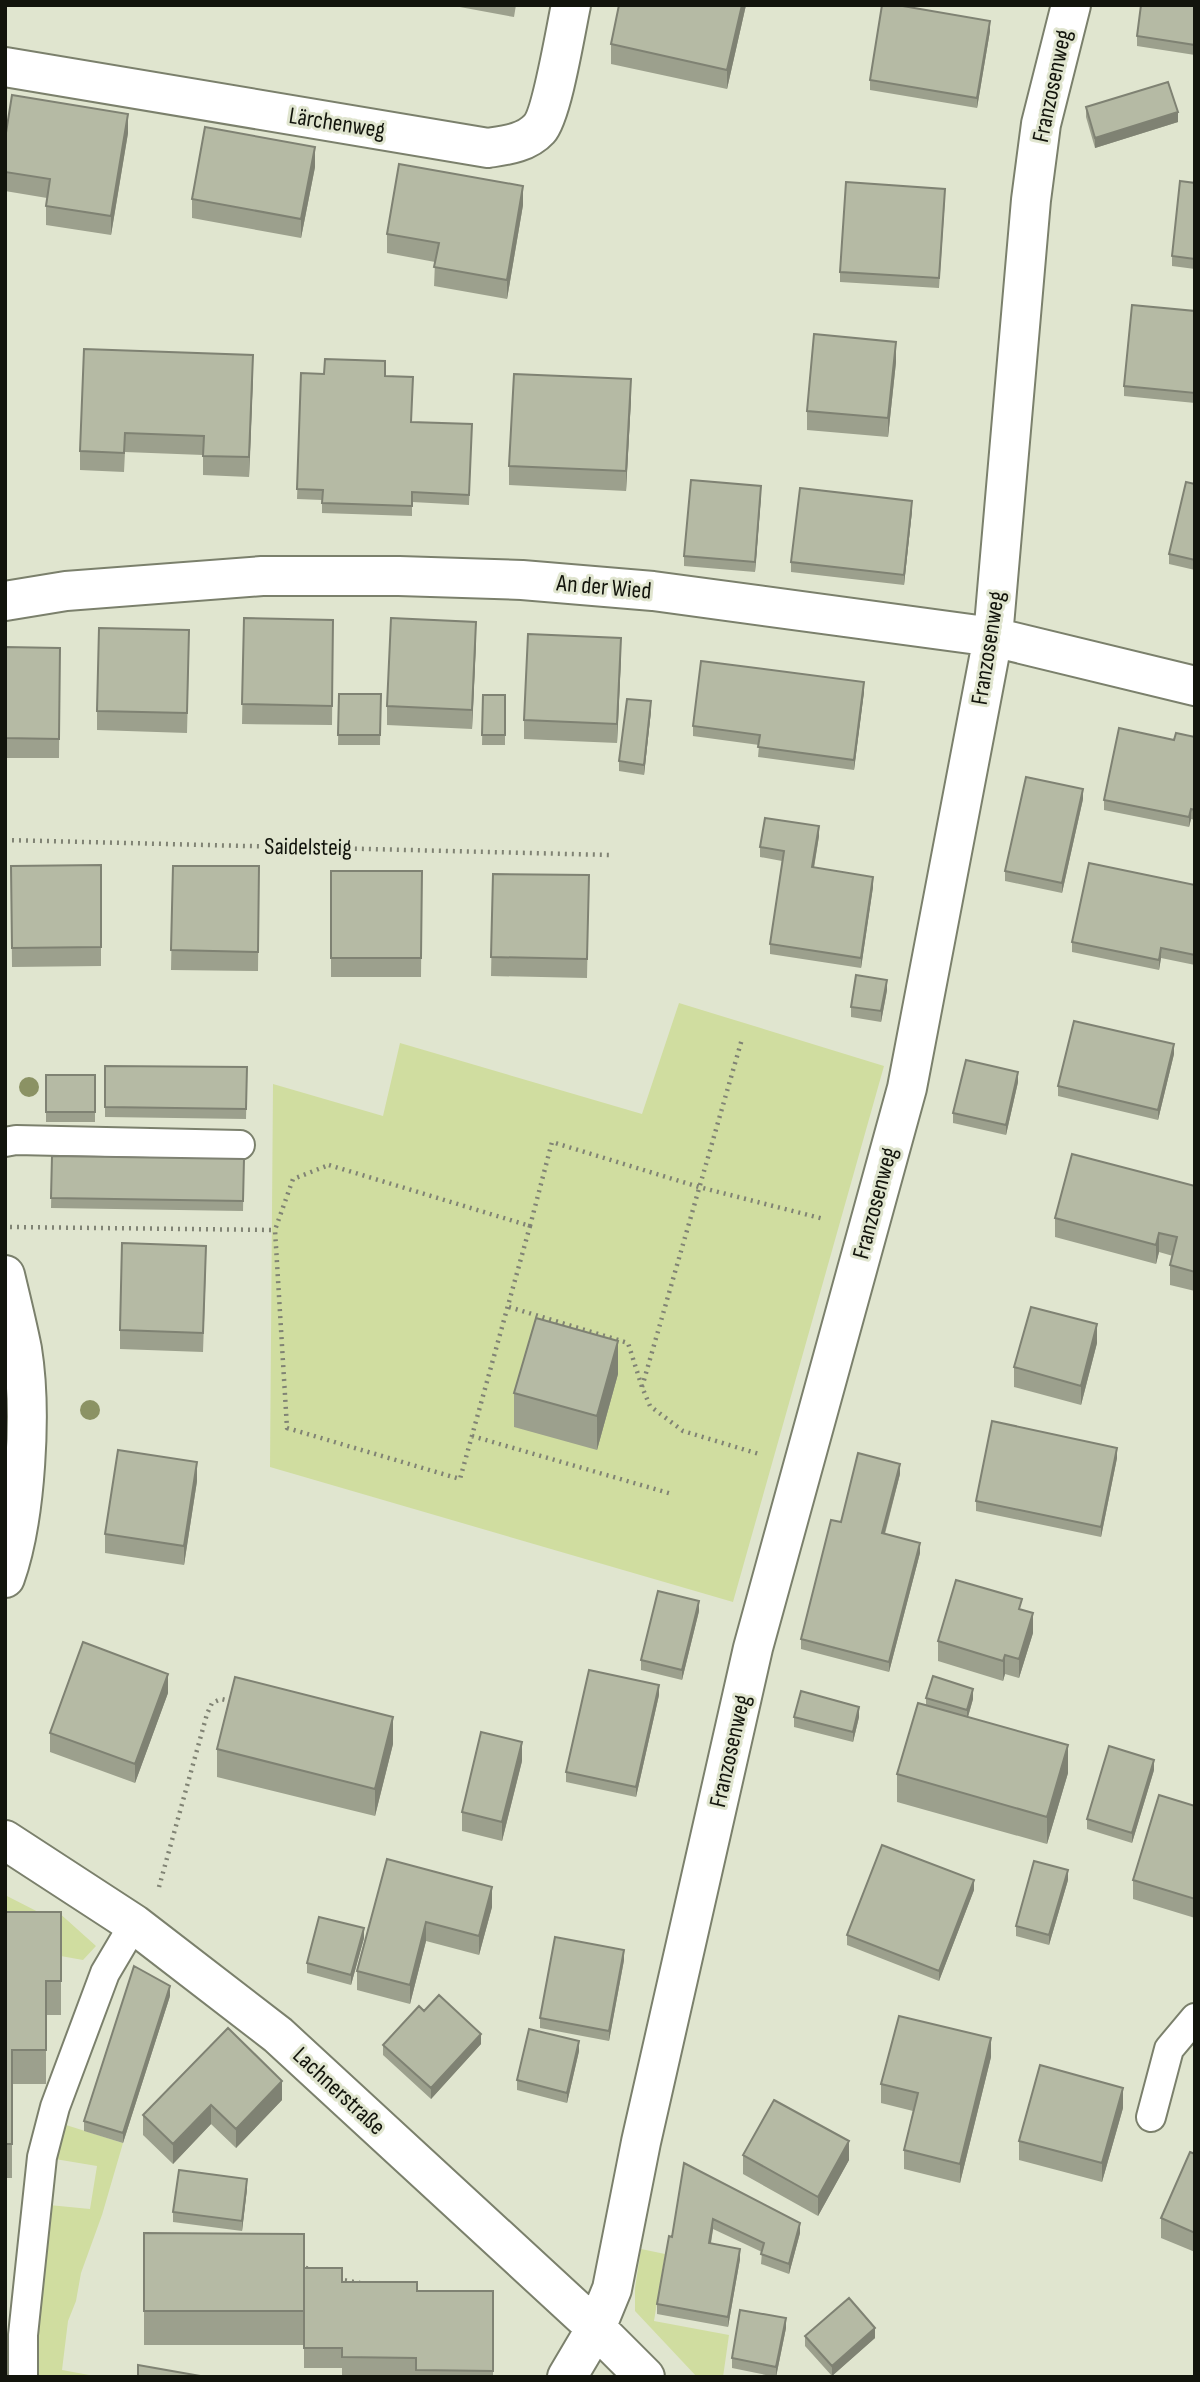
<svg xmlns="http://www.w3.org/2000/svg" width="1200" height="2382" font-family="'Sofia Sans Condensed',sans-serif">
<rect width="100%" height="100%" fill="#e0e5cf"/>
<path fill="#d0dda0" d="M679 1003 884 1066 733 1602 270 1467 273 1084 383 1116 400 1043 642 1114Z
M5 1895 52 1919 57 1911 96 1946 83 1960 5 1946Z
M66 2125 123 2143 102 2215 81 2273 76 2301 68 2321 62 2370 100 2377H31L49 2205 90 2209 97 2166 55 2159Z
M641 2249 665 2254 654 2321 729 2335 723 2377H697L635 2311V2288Z"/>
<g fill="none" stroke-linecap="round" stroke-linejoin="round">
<defs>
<path id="service" d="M5 1142 16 1140 240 1145
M1151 2117 1169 2049 1195 2018
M23 2377V2335L42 2157 55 2107 105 1973 134 1924"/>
<path id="minor" d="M5 67 488 148C507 145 526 143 539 129 552 115 566 28 571 5
M5 601 66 591 262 576H399L522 580 653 591 993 637 1195 686
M5 1275C11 1300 17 1324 22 1349 32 1411 26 1519 5 1578
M5 1840 134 1924 278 2035 596 2328 645 2377
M567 2377 596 2328 612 2289 641 2142 753 1648 907 1088 993 637 1031 200 1041 124 1071 5"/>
</defs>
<use href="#service" stroke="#7b806c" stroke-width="32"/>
<use href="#minor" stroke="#7b806c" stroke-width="42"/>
<path stroke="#808374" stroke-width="4.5" stroke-dasharray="2 5" stroke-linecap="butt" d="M5 840 610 855
M329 1165 530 1226 460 1479 287 1428 275 1230 293 1179Z
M530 1226 552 1142 699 1187 824 1219
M10 1227 275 1230
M509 1307 628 1343 642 1387 650 1406 683 1431 759 1454
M642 1387 742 1039
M472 1436 672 1494
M159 1887 207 1714 212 1703 221 1699 235 1702
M299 2266 317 2271
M338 2279 360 2283"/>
<use href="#service" stroke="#fff" stroke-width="28"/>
<use href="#minor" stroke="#fff" stroke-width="38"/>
</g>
<g fill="#8b9264">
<circle cx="29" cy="1087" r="10"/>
<circle cx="90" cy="1410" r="10"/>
</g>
<path fill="#9ca08d" d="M449 5H516L514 17Z
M619 5H746L727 89 611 64V44Z
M1195 5V55L1137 46V36Z
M990 31 977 108 870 90V80Z
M1086 107 1178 122 1095 148 1086 117Z
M128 133 111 235 46 225V206L47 198 5 191V139Z
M315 167 301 238 192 218V199Z
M1195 183V269L1172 266V256Z
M945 199 939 288 840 282V272Z
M523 205 507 299 434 286 435 262 387 253V234Z
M1195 311V403L1124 396V386Z
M896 362 888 437 807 430V411Z
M301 373 385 376 412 422 472 424 469 505 412 502V516L322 513V500L297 499Z
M253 375 249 477 203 475V455L125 452 124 472 80 470V451Z
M631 399 626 491 509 485V466Z
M1195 484V570L1169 564V554Z
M761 496 755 572 684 566V556Z
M912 511 904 585 791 572V562Z
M244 618 333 620 332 725 242 724Z
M476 641 472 729 387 725V706Z
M5 647 60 648 59 758H5Z
M189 650 187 733 97 730V711Z
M621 657 617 743 524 739V720Z
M864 692 854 770 758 757 759 745 693 736V726Z
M339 694H381L380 745H338Z
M483 695H505V745H482Z
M651 711 644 775 619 771V761Z
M1195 737V820L1191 819 1189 827 1104 810V800L1174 740Z
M1083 799 1062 893 1005 881V871Z
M819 836 814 868 873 887 861 968 770 954V944L782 861 760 857V847Z
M101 865V966L12 967 11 866Z
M173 866H259L258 971 171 970Z
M331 871H422L421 977H331Z
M493 874 589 875 587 978 491 976Z
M1195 885V965L1161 958 1159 970 1072 952V942Z
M887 990 881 1022 851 1017V1007Z
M1174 1054 1158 1120 1058 1096V1086Z
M105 1066 247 1067 246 1119 105 1117Z
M46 1075H95V1122H46Z
M1018 1082 1006 1135 953 1123V1113Z
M52 1156 244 1159 243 1211 51 1208Z
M1195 1186V1291L1170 1285V1265L1173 1256 1159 1252 1156 1264 1055 1237V1218Z
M206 1265 203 1352 120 1349V1330Z
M1097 1343 1081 1405 1014 1387V1367Z
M618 1374 597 1450 514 1427V1393Z
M1117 1458 1101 1537 976 1511V1501Z
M900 1474 885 1534 920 1553 889 1672 801 1649V1639L841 1522Z
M197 1481 184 1565 105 1553V1534Z
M1022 1610 1033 1633 1019 1678 1005 1674 1003 1681 938 1661V1641Z
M699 1611 682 1680 641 1670V1660Z
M168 1693 135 1783 50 1752V1733Z
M659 1695 636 1797 566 1782V1772Z
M926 1698 973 1699 968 1717 1068 1773 1047 1844 897 1802V1774L926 1705Z
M794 1717H859L853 1742 794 1727Z
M393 1744 375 1816 217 1777V1749Z
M522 1761 502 1841 462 1831V1812Z
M1154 1770 1132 1843 1087 1829V1819Z
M1195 1806V1918L1133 1899V1880Z
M387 1859 492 1907 479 1955 426 1941 410 2004 357 1990V1971Z
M1068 1880 1049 1945 1016 1936V1926Z
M974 1890 939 1981 847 1945V1935Z
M5 1912H61V2015H46V2084H12V2178H5Z
M364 1938 351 1985 307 1973V1963Z
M624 1960 609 2041 540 2028V2018Z
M170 1996 123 2143 84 2131V2121Z
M424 2011 481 2044 431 2099 383 2055V2045Z
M228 2028 282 2100 236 2148 211 2124 173 2164 143 2135V2115Z
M579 2051 567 2103 517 2090V2080Z
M991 2057 960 2183 904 2169V2150L913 2111 881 2103V2084Z
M1123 2108 1102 2182 1019 2160V2141Z
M1195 2154V2252L1161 2238V2218Z
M743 2155 849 2160 818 2216 743 2174Z
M684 2163 800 2233 789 2274 761 2264 762 2252 713 2229 711 2243 740 2259 728 2327 657 2314V2304L672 2237Z
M247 2189 242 2231 173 2222V2212Z
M144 2233 304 2268 342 2282 417 2291H493V2377H342V2368H304V2345H144Z
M786 2328 776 2377 732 2368V2358Z
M805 2336 875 2338 832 2376 805 2346Z"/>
<path fill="#7f8273" d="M742 5H746L727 89V70Z
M990 21V31L977 108V98Z
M1178 112V122L1095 148V138Z
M128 114V133L111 235V216Z
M315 147V167L301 238V219Z
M523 186V205L507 299V280Z
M896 342V362L888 437V418Z
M253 355V375L249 477V457Z
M631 379V399L626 491V471Z
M761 486V496L755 572V562Z
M912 501V511L904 585V575Z
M476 622V641L472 729V710Z
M621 638V657L617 743V724Z
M864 682V692L854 770V760Z
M651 701V711L644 775V765Z
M1083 789V799L1062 893V883Z
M1191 809V819L1189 827V817Z
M819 826V836L812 878V867Z
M873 877V887L861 968V958Z
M1161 948V958L1159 970V960Z
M887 980V990L881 1022V1011Z
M1174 1044V1054L1158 1120V1110Z
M1018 1072V1082L1006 1135V1125Z
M1159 1233V1252L1156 1264V1245Z
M1097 1324V1343L1081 1405V1386Z
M618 1341V1374L597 1450V1416Z
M1117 1448V1458L1101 1537V1527Z
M197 1462V1481L184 1565V1546Z
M900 1464V1474L882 1543V1533Z
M920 1543V1553L889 1672V1662Z
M699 1601V1611L682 1680V1670Z
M1033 1613V1633L1019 1678V1659Z
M1005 1655V1674L1003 1681V1661Z
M168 1674V1693L135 1783V1764Z
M659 1685V1695L636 1797V1787Z
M973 1689V1699L967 1720V1710Z
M859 1707V1717L853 1742V1732Z
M393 1717V1744L375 1816V1789Z
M522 1742V1761L502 1841V1822Z
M1068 1745V1773L1047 1844V1817Z
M1154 1760V1770L1132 1843V1833Z
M1068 1870V1880L1049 1945V1935Z
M974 1880V1890L939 1981V1971Z
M492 1887V1907L479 1955V1936Z
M426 1922V1941L410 2004V1985Z
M364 1928V1938L351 1985V1975Z
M624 1950V1960L609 2041V2031Z
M170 1986V1996L123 2143V2133Z
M481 2034V2044L431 2099V2088Z
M991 2038V2057L960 2183V2164Z
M579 2041V2051L567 2103V2093Z
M282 2081V2100L236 2148V2129Z
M1123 2088V2108L1102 2182V2163Z
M211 2105V2124L173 2164V2144Z
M849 2141V2160L818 2216V2197Z
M247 2179V2189L242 2231V2221Z
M713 2219V2229L709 2253V2243Z
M800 2223V2233L789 2274V2264Z
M740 2249V2259L728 2327V2317Z
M786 2318V2328L776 2377V2367Z
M875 2328V2338L832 2376V2366Z"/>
<path fill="#b5baa4" stroke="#7f8273" stroke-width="2" d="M619 5H742L727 70 611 44Z
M882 5H897L990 21 977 98 870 80Z
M1141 5H1195V45L1137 36Z
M1168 82 1178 112 1095 138 1086 107Z
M12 95 128 114 111 216 46 206 50 179 5 172V139Z
M205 127 315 147 301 219 192 199Z
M399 164 523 186 507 280 434 267 439 243 387 234Z
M1180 181 1195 183V259L1172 256Z
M846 182 945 189 939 278 840 272Z
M1132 305 1195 311V393L1124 386Z
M814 334 896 342 888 418 807 411Z
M84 349 253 355 249 457 203 456 204 436 125 433 124 453 80 451Z
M325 359 385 361V376L413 377 411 422 472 424 469 495 412 492V506L322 503 323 490 297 489 301 373 324 374Z
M514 374 631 379 626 471 509 466Z
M691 480 761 486 755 562 684 556Z
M1186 482 1195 484V560L1169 554Z
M800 488 912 501 904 575 791 562Z
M244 618 333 620 332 706 242 704Z
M391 618 476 622 472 710 387 706Z
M99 628 189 630 187 713 97 711Z
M528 634 621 638 617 724 524 720Z
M5 647 60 648 59 739 5 738Z
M701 661 864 682 854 760 758 747 760 735 693 726Z
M339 694H381L380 735H338Z
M483 695H505V735H482Z
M627 699 651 701 644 765 619 761Z
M1119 728 1174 740 1176 733 1195 737V810L1191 809 1189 817 1104 800Z
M1026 777 1083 789 1062 883 1005 871Z
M765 818 819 826 812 867 873 877 861 958 770 944 784 851 760 847Z
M1089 863 1195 885V955L1161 948 1159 960 1072 942Z
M101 865V947L12 948 11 866Z
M173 866H259L258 952 171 950Z
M331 871H422L421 958H331Z
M493 874 589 875 587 959 491 957Z
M856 975 887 980 881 1011 851 1007Z
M1074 1021 1174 1044 1158 1110 1058 1086Z
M966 1060 1018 1072 1006 1125 953 1113Z
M105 1066 247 1067 246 1109 105 1107Z
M46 1075H95V1112H46Z
M1072 1154 1195 1186V1272L1170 1265 1177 1237 1159 1233 1156 1245 1055 1218Z
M52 1156 244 1159 243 1201 51 1198Z
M122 1243 206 1246 203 1333 120 1330Z
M1031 1307 1097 1324 1081 1386 1014 1367Z
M536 1318 618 1341 597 1416 514 1393Z
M992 1421 1117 1448 1101 1527 976 1501Z
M118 1450 197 1462 184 1546 105 1534Z
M858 1453 900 1464 882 1533 920 1543 889 1662 801 1639 831 1520 841 1522Z
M956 1580 1022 1599 1019 1609 1033 1613 1019 1659 1005 1655 1003 1661 938 1641Z
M658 1591 699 1601 682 1670 641 1660Z
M83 1642 168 1674 135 1764 50 1733Z
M589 1670 659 1685 636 1787 566 1772Z
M933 1676 973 1689 967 1710 926 1698Z
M235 1677 393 1717 375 1789 217 1749Z
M801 1691 859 1707 853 1732 794 1717Z
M918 1703 1068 1745 1047 1817 897 1774Z
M481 1732 522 1742 502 1822 462 1812Z
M1109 1746 1154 1760 1132 1833 1087 1819Z
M1159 1795 1195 1806V1899L1133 1880Z
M882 1845 974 1880 939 1971 847 1935Z
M387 1859 492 1887 479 1936 426 1922 410 1985 357 1971Z
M1034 1861 1068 1870 1049 1935 1016 1926Z
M5 1912H61V1981H46V2050H12V2144H5Z
M319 1917 364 1928 351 1975 307 1963Z
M555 1937 624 1950 609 2031 540 2018Z
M134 1966 170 1986 123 2133 84 2121Z
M439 1995 481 2034 431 2088 383 2045 419 2006 424 2011Z
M899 2016 991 2038 960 2164 904 2150 918 2093 881 2084Z
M228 2028 282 2081 236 2129 211 2105 173 2144 143 2115Z
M529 2029 579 2041 567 2093 517 2080Z
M1040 2065 1123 2088 1102 2163 1019 2141Z
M774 2100 849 2141 818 2197 743 2155Z
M1190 2152 1195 2154V2233L1161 2218Z
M684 2163 800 2223 789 2264 761 2254 764 2243 713 2219 709 2243 740 2249 728 2317 657 2304 669 2236 672 2237Z
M179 2170 247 2179 242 2221 173 2212Z
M144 2233 304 2234V2311H144Z
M304 2268H342V2282H417V2291H493V2371L416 2370V2358L342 2357V2348H304Z
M849 2298 875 2328 832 2366 805 2336Z
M740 2310 786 2318 776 2367 732 2358Z
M138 2365 206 2377H138Z"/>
<g text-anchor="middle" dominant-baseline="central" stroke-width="6" stroke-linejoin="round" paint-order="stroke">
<g font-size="24" fill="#12140c" stroke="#e0e5cf">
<text transform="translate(1052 86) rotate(-78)">Franzosenweg</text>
<text transform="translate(337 123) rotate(9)">Lärchenweg</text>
<text transform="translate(604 587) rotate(5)">An der Wied</text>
<text transform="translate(988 648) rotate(-81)">Franzosenweg</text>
<text transform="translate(308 847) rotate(1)">Saidelsteig</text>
<text transform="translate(875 1203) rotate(-75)">Franzosenweg</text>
<text transform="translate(730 1751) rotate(-77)">Franzosenweg</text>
<text transform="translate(339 2091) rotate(43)">Lachnerstraße</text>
</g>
</g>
<rect width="1200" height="2382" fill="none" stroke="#12140c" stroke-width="14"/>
</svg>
